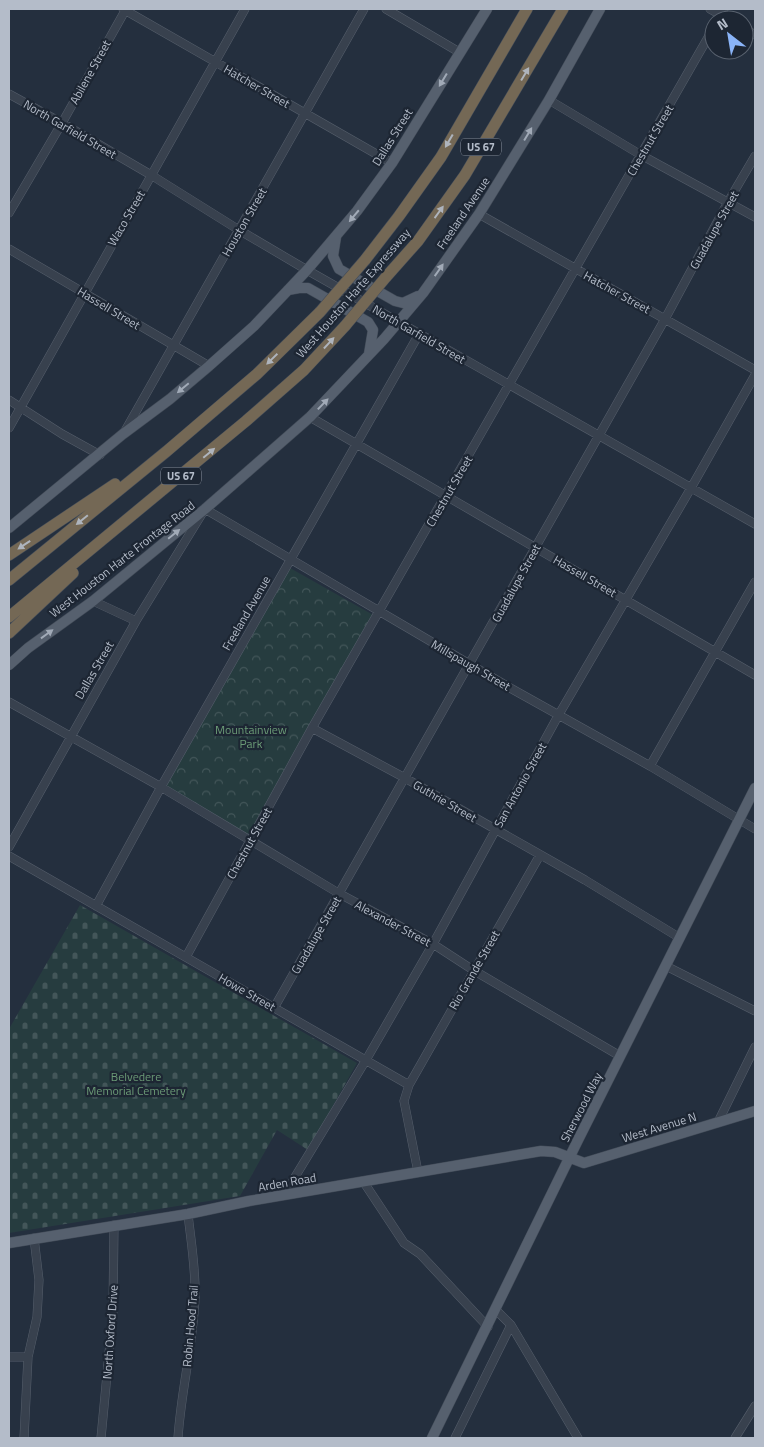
<svg xmlns="http://www.w3.org/2000/svg" width="764" height="1447" font-family="'Titillium Web',sans-serif">
<defs>
<pattern id="cemetery-stones" width="16" height="16" patternUnits="userSpaceOnUse" patternTransform="scale(1.25)"><rect width="16" height="16" fill="#263c3f"/><path d="M2 7V4a2 2 0 0 1 4 0v3zM10 15v-3a2 2 0 0 1 4 0v3z" fill="#435659"/></pattern>
<pattern id="park-crowns" width="20" height="18" patternUnits="userSpaceOnUse" patternTransform="scale(1.25)"><rect width="20" height="18" fill="#263c3f"/><path d="M2 6a3 3 0 1 1 6 0M12 15a3 3 0 1 1 6 0" fill="none" stroke="#435659"/></pattern>
</defs>
<rect width="100%" height="100%" fill="#242f3e"/>
<path fill="url(#cemetery-stones)" d="M80 905 357 1063 308 1150 277 1130 240 1196 9 1233V1029Z"/>
<path fill="url(#park-crowns)" d="M290 568 375 616 250 835 165 788Z"/>
<g fill="none" stroke-linecap="round" stroke-linejoin="round">
<defs>
<path id="minor" d="M123 9 392 163
M386 9 459 52
M710 9 730 20
M718 20 724 9
M744 28 755 35
M9 94 62 123 151 175 239 230 307 270 755 524
M549 100 641 155 755 217
M9 213 62 123 126 9
M479 214 755 370
M9 249 209 366
M9 400 62 434 100 455
M310 417 755 675
M9 428 245 9
M125 431 364 9
M93 601 136 621
M9 702 161 787 340 894 433 944 473 970 620 1056
M312 728 405 778 585 880 680 938
M650 766 755 582
M9 847 136 621 205 509 512 689 650 766 755 829
M9 856 409 1085 404 1101 418 1172
M96 906 161 787 419 334
M186 957 312 728 714 27
M666 966 755 1011
M274 1008 665 319 728 202 755 156
M409 1085 540 855
M718 1122 755 1047
M363 1181 404 1243 420 1254 488 1327
M284 1195 366 1060 433 944 558 716 691 488 755 375
M496 1310 511 1325 578 1438
M9 1357H28
M24 1438 28 1357 37 1317 39 1280 34 1238
M101 1438 113 1311 114 1225
M178 1438C181 1391 193 1345 195 1298 196 1270 191 1242 188 1214
M455 1438 511 1325
M735 1438 755 1406"/>
<path id="major" d="M336 237 333 256 339 269 395 301 403 303 418 296
M288 290 299 288H308L368 322 373 330 369 354
M9 528 123 434 170 399 209 366 254 326 307 270 357 211 392 163 487 9
M9 665 28 648 93 601 205 509 310 417 384 339 423 293 479 214 549 100 600 9
M9 1243 188 1214 249 1201 541 1151 555 1152 584 1163 755 1111
M432 1438 578 1140 755 788"/>
<path id="highway" d="M365 260 399 216 441 157 527 9
M386 277 418 241 465 175 563 9
M9 555 115 484
M9 580 167 451 257 374 320 312
M9 617 246 421 304 370 345 326
M9 633 73 573"/>
</defs>
<use href="#minor" stroke="#565f6c" stroke-width="9"/>
<use href="#major" stroke="#414a57" stroke-width="11"/>
<use href="#highway" stroke="#434c59" stroke-width="12"/>
<use href="#minor" stroke="#38414e" stroke-width="8"/>
<use href="#major" stroke="#56606e" stroke-width="10"/>
<use href="#highway" stroke="#746855" stroke-width="11"/>
<defs>
<path id="highway-bridge" d="M320 312 365 260
M345 326 386 277"/>
</defs>
<use href="#highway-bridge" stroke="#434c59" stroke-width="12" stroke-linecap="butt"/>
<use href="#highway-bridge" stroke="#746855" stroke-width="11"/>
</g>
<defs><path id="oneway-solid" d="M-6-.8H1V-3.2L6.5 0L1 3.2V.8H-6Z" transform="scale(1.25)"/></defs>
<g fill="#aeb4bd">
<use href="#oneway-solid" transform="translate(525 74) rotate(-59)"/>
<use href="#oneway-solid" transform="translate(449 141) rotate(120)"/>
<use href="#oneway-solid" transform="translate(439 212) rotate(-54)"/>
<use href="#oneway-solid" transform="translate(329 343) rotate(-47)"/>
<use href="#oneway-solid" transform="translate(272 359) rotate(136)"/>
<use href="#oneway-solid" transform="translate(209 453) rotate(-40)"/>
<use href="#oneway-solid" transform="translate(82 520) rotate(141)"/>
<use href="#oneway-solid" transform="translate(24 545) rotate(146)"/>
</g>
<g fill="#a1aab7">
<use href="#oneway-solid" transform="translate(443 80) rotate(121)"/>
<use href="#oneway-solid" transform="translate(528 134) rotate(-59)"/>
<use href="#oneway-solid" transform="translate(354 216) rotate(130)"/>
<use href="#oneway-solid" transform="translate(439 270) rotate(-55)"/>
<use href="#oneway-solid" transform="translate(183 388) rotate(140)"/>
<use href="#oneway-solid" transform="translate(323 404) rotate(-46)"/>
<use href="#oneway-solid" transform="translate(174 534) rotate(-39)"/>
<use href="#oneway-solid" transform="translate(47 634) rotate(-36)"/>
</g>
<g text-anchor="middle" dominant-baseline="central" stroke-width="4.5" stroke-linejoin="round" paint-order="stroke">
<g fill="#1d2633" stroke="#878f9c" stroke-width="1">
<rect x="461" y="138.5" width="40" height="17" rx="4"/>
<rect x="161" y="467.5" width="40" height="17" rx="4"/>
</g>
<g font-size="11" font-weight="bold" fill="#b4bcc9">
<text x="481" y="147">US 67</text>
<text x="181" y="476">US 67</text>
</g>
<g font-size="12" fill="#b4bcc9" stroke="#1d2633">
<text transform="translate(90 72) rotate(-61)">Abilene Street</text>
<text transform="translate(257 86) rotate(30)">Hatcher Street</text>
<text transform="translate(70 129) rotate(30)">North Garfield Street</text>
<text transform="translate(392 137) rotate(-58)">Dallas Street</text>
<text transform="translate(650 140) rotate(-60)">Chestnut Street</text>
<text transform="translate(463 213) rotate(-56)">Freeland Avenue</text>
<text transform="translate(126 218) rotate(-60)">Waco Street</text>
<text transform="translate(244 222) rotate(-60)">Houston Street</text>
<text transform="translate(714 230) rotate(-61)">Guadalupe Street</text>
<text transform="translate(617 292) rotate(29)">Hatcher Street</text>
<text transform="translate(353 293) rotate(-49)">West Houston Harte Expressway</text>
<text transform="translate(109 308) rotate(31)">Hassell Street</text>
<text transform="translate(419 334) rotate(30)">North Garfield Street</text>
<text transform="translate(449 491) rotate(-60)">Chestnut Street</text>
<text transform="translate(122 559) rotate(-38)">West Houston Harte Frontage Road</text>
<text transform="translate(585 576) rotate(30)">Hassell Street</text>
<text transform="translate(516 583) rotate(-61)">Guadalupe Street</text>
<text transform="translate(246 613) rotate(-60)">Freeland Avenue</text>
<text transform="translate(471 665) rotate(30)">Millspaugh Street</text>
<text transform="translate(94 670) rotate(-60)">Dallas Street</text>
<text transform="translate(520 785) rotate(-61)">San Antonio Street</text>
<text transform="translate(445 801) rotate(30)">Guthrie Street</text>
<text transform="translate(249 843) rotate(-61)">Chestnut Street</text>
<text transform="translate(393 923) rotate(28)">Alexander Street</text>
<text transform="translate(316 935) rotate(-60)">Guadalupe Street</text>
<text transform="translate(474 970) rotate(-60)">Rio Grande Street</text>
<text transform="translate(247 992) rotate(30)">Howe Street</text>
<text transform="translate(581 1107) rotate(-63)">Sherwood Way</text>
<text transform="translate(659 1127) rotate(-17)">West Avenue N</text>
<text transform="translate(287 1182) rotate(-10)">Arden Road</text>
<text transform="translate(190 1326) rotate(-85)">Robin Hood Trail</text>
<text transform="translate(110 1332) rotate(-86)">North Oxford Drive</text>
</g>
<g font-size="12" fill="#6b9a76" stroke="#1d2633">
<text x="251" y="729">Mountainview<tspan x="251" dy="14">Park</tspan></text>
<text x="136" y="1076">Belvedere<tspan x="136" dy="14">Memorial Cemetery</tspan></text>
</g>
</g>
<rect width="764" height="1447" fill="none" stroke="#b4bcc9" stroke-width="20"/>
<g transform="translate(729 35) rotate(329)"><circle r="24" fill="#1d2633" stroke="#59626f"/>
<path d="M0-4L9 19L0 12L-9 19Z" fill="#8ab4f8"/>
<text y="-8" font-size="14" font-weight="bold" text-anchor="middle" fill="#b4bcc9">N</text>
</g>
</svg>
